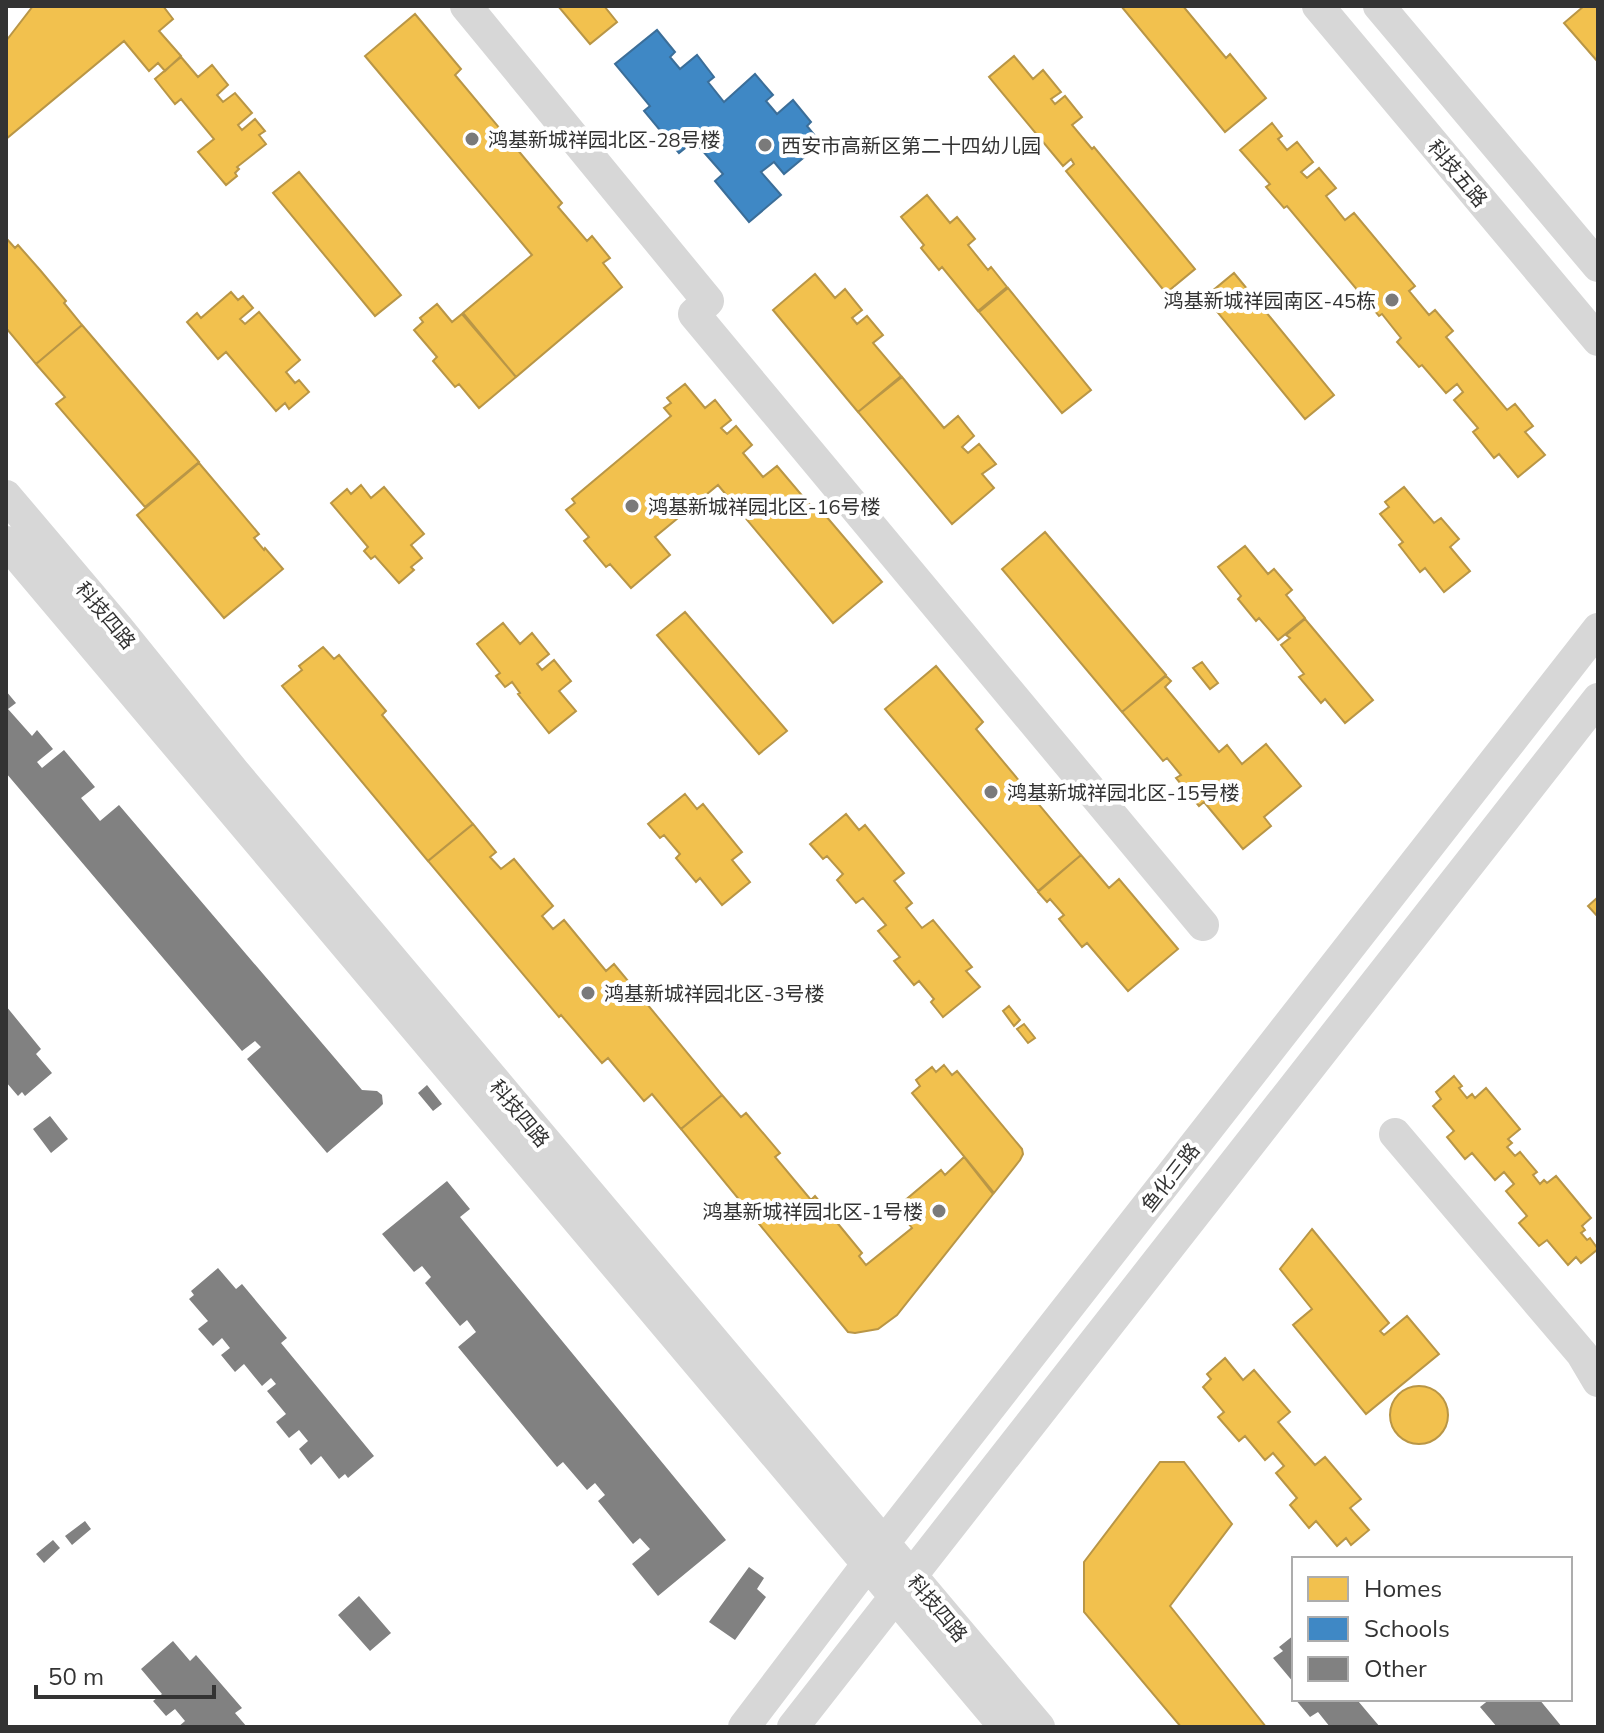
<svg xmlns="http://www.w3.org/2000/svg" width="1604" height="1733" font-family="Mulish,'Noto Sans SC',sans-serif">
<rect width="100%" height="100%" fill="#fff"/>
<path fill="#f2c14e" stroke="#b99646" stroke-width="2" d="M33 6H163L173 19 159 31 181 56 165 71 158 63 149 71 124 41 6 139V41Z
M558 6H606L605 7 617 22 590 44Z
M1121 6H1183L1226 58 1230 54 1266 98 1225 132Z
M1584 6H1596L1598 9V62L1564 23Z
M415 14 461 69 455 75 562 203 558 207 587 241 592 236 610 258 603 263 622 287 516 377 463 313 532 255 365 56Z
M1014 56 1033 79 1043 70 1061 92 1051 99 1055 104 1065 96 1082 117 1072 125 1092 149 1094 147 1195 269 1166 293 1066 171 1074 164 1071 159 1063 166 989 77Z
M181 57 198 77 212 65 228 85 217 95 223 102 235 93 252 113 238 125 242 130 255 119 265 131 259 135 266 144 237 167 239 169 235 173 237 176 226 185 198 152 214 139 181 99 175 104 155 79Z
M1272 123 1282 136 1278 139 1287 150 1297 142 1313 162 1301 172 1307 178 1319 168 1336 188 1326 196 1345 220 1354 213 1415 286 1409 291 1429 315 1435 310 1453 331 1446 337 1507 410 1515 404 1533 426 1525 432 1545 455 1518 477 1499 454 1494 458 1473 432 1478 428 1454 400 1463 392 1457 384 1446 393 1422 365 1419 367 1397 342 1401 338 1382 314 1379 316 1287 206 1284 208 1266 187 1270 184 1240 150Z
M299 172 401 295 375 316 273 193Z
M927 195 950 223 957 217 975 239 968 245 988 270 991 267 1007 287 978 311 942 267 939 270 921 248 924 245 901 217Z
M6 238 15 248 18 245 40 270 66 301 64 303 82 325 36 364 6 328Z
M1234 273 1334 395 1305 419 1205 297Z
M815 274 835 298 845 289 862 310 852 318 857 324 867 316 883 335 873 343 901 376 858 412 773 310Z
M1008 288 1091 390 1062 413 979 312Z
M231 292 238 300 243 296 253 308 240 319 245 324 259 312 300 360 286 372 295 383 299 380 309 392 289 409 285 403 276 411 226 352 218 359 187 322 197 313 201 318Z
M437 304 452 322 462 314 516 377 479 408 459 384 455 387 433 361 437 357 414 330 423 322 420 318Z
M82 325 199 462 145 507 56 404 65 397 36 364Z
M902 377 944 428 958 416 974 436 962 447 968 453 979 444 996 464 982 474 994 488 952 524 858 412Z
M685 384 705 408 715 400 731 420 721 428 727 434 736 426 752 445 743 453 763 477 777 466 816 512 820 509 882 582 833 623 718 485 655 537 670 555 631 588 610 564 606 567 584 541 589 537 566 510 575 503 572 499 671 416 664 408 671 403 667 398Z
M199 463 259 534 254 538 264 550 265 548 283 569 224 618 137 515Z
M361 485 371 498 384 487 424 534 411 545 422 558 411 567 414 570 399 583 375 556 371 559 364 551 368 547 331 503 347 489 351 494Z
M1404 487 1434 523 1441 518 1459 539 1450 547 1470 571 1444 592 1425 568 1420 572 1399 545 1403 542 1380 514 1389 507 1385 502Z
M1045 532 1166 675 1122 712 1002 569Z
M1245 546 1268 574 1274 569 1292 590 1286 595 1305 618 1278 640 1259 618 1256 621 1238 599 1241 596 1218 567Z
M685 612 787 731 759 754 657 635Z
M1305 619 1373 700 1345 723 1325 699 1321 703 1299 677 1304 674 1281 645 1290 638 1286 635Z
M503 623 520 644 532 633 549 654 537 664 542 670 554 660 571 681 559 691 576 711 549 733 518 694 520 693 512 682 505 687 496 676 500 673 477 644Z
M323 647 334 659 339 655 386 711 382 715 473 824 428 861 282 686 302 670 299 666Z
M1202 662 1218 683 1210 689 1193 668Z
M936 666 983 722 976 729 1081 855 1038 891 885 709Z
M1166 676 1171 681 1165 687 1219 752 1227 745 1242 764 1266 744 1301 786 1264 817 1271 826 1243 849 1204 802 1199 806 1176 778 1181 775 1167 758 1163 761 1122 712Z
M685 794 697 809 703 804 742 852 732 860 750 882 722 905 700 878 696 882 676 858 680 854 664 835 660 838 648 824Z
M846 814 859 830 865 825 904 873 894 881 912 903 906 908 922 928 933 920 972 967 966 971 980 987 943 1017 931 1002 934 999 919 981 914 985 894 961 900 957 878 931 886 925 863 898 856 903 837 880 843 874 827 856 823 859 810 844Z
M473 824 496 852 490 857 501 869 514 859 553 906 542 916 553 929 564 920 606 971 614 964 722 1095 681 1129 652 1094 644 1101 608 1058 602 1063 561 1015 559 1017 428 861Z
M1081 855 1109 888 1119 879 1178 949 1128 991 1087 943 1082 947 1059 919 1064 915 1050 899 1047 902 1038 892Z
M1598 897V917L1588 906Z
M1009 1006 1020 1020 1014 1026 1003 1011Z
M1024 1024 1035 1038 1028 1043 1017 1029Z
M944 1065 952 1075 957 1071 1022 1149 1023 1154 1020 1160 994 1193 912 1093 920 1086 916 1080 932 1067 936 1072Z
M1454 1076 1462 1086 1459 1088 1467 1098 1472 1094 1475 1098 1486 1088 1520 1129 1508 1139 1512 1143 1507 1147 1515 1156 1520 1152 1537 1172 1533 1175 1540 1184 1544 1180 1547 1183 1556 1176 1591 1218 1582 1226 1585 1230 1581 1233 1587 1240 1590 1238 1598 1249 1581 1263 1576 1257 1568 1265 1547 1240 1539 1246 1519 1223 1527 1216 1506 1191 1514 1184 1504 1172 1495 1180 1472 1153 1465 1159 1447 1137 1454 1131 1433 1106 1441 1099 1436 1092Z
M722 1095 741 1117 746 1113 780 1153 775 1157 811 1200 815 1196 830 1214 862 1253 859 1256 866 1265 912 1228 896 1208 941 1170 945 1175 964 1157 993 1194 897 1315 878 1329 855 1333 848 1332 681 1129Z
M1312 1229 1389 1323 1380 1331 1384 1335 1407 1316 1439 1354 1366 1414 1293 1325 1312 1309 1280 1269Z
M1225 1358 1243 1380 1254 1370 1290 1412 1278 1422 1315 1465 1325 1457 1361 1499 1350 1508 1369 1530 1351 1545 1346 1538 1337 1546 1316 1521 1309 1528 1290 1505 1297 1498 1276 1473 1284 1466 1273 1453 1265 1460 1245 1436 1239 1441 1218 1417 1224 1412 1203 1387 1211 1379 1207 1374Z
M1390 1415a29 29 0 1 1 58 0a29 29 0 1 1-58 0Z
M1160 1462H1184L1232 1524 1170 1606 1266 1727H1181L1084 1612V1562Z"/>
<path fill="#3f88c5" stroke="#3b6e99" stroke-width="2" d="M657 30 675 52 670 57 680 69 697 55 714 77 708 82 724 102 755 74 773 95 766 101 777 114 793 100 811 122 807 126 821 143 784 174 774 162 761 172 781 195 749 222 715 181 723 174 694 141 679 153 644 111 650 106 615 64Z"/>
<path fill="#818181" d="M6 691 16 703 8 709 32 736 37 730 53 749 37 762 42 768 64 750 95 787 81 798 100 821 119 805 362 1090 377 1091 382 1095 383 1104 379 1108 327 1153 247 1059 261 1047 255 1041 242 1051 6 773Z
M6 1006 41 1049 36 1054 52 1073 25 1096 22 1092 18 1096 6 1082Z
M427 1085 442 1104 433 1111 418 1093Z
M50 1116 68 1139 51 1153 33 1129Z
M447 1181 470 1209 460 1217 726 1540 658 1596 632 1564 650 1549 640 1538 633 1544 598 1501 605 1495 595 1483 587 1490 563 1462 557 1467 458 1347 476 1332 467 1320 460 1326 425 1283 431 1277 422 1266 414 1272 382 1234Z
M218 1268 236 1289 242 1284 287 1338 281 1343 374 1456 348 1478 345 1474 339 1479 321 1456 311 1465 299 1449 308 1441 299 1430 289 1438 276 1422 286 1414 267 1391 276 1384 271 1378 262 1386 244 1364 235 1372 221 1355 230 1348 222 1338 213 1346 198 1329 208 1321 189 1299 194 1295 191 1291Z
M85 1521 91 1529 72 1545 65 1536Z
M53 1540 60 1548 44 1563 36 1554Z
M749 1567 764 1578 757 1589 766 1597 735 1640 709 1622Z
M359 1596 391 1633 370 1651 338 1615Z
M1294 1635V1683L1273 1658 1283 1651 1279 1647Z
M173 1641 190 1661 196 1655 242 1708 235 1713 247 1727H178L185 1721 175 1709 166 1716 153 1701 162 1694 141 1669Z
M1295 1699H1361L1358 1701 1380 1727H1330L1318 1712 1310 1717Z
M1490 1699H1539L1562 1727H1497L1480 1707Z"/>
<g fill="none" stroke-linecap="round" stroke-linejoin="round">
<path stroke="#d7d7d7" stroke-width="32" d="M466 6 708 301 694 314 1203 925
M1318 6 1598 340
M1379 6 1598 266
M6 496 117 627 234 772 1039 1727
M6 542 1005 1727
M1395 1134 1582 1354 1598 1381
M744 1727 883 1544 1598 629
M793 1727 1598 699"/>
</g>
<g fill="#7a7a7a" stroke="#fff" stroke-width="3">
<circle cx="472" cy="139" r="8"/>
<circle cx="765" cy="145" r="8"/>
<circle cx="1392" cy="300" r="8"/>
<circle cx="632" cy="506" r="8"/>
<circle cx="991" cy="792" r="8"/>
<circle cx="588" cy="993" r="8"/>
<circle cx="939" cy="1211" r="8"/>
</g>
<g text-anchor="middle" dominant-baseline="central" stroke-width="8" stroke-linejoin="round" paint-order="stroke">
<g font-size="20" fill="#333" stroke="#fff" text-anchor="start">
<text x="488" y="139">鸿基新城祥园北区-28号楼</text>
<text x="781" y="145">西安市高新区第二十四幼儿园</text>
<text x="1376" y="300" text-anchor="end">鸿基新城祥园南区-45栋</text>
<text x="648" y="506">鸿基新城祥园北区-16号楼</text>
<text x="1007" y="792">鸿基新城祥园北区-15号楼</text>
<text x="604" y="993">鸿基新城祥园北区-3号楼</text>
<text x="923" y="1211" text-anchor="end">鸿基新城祥园北区-1号楼</text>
</g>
<g font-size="20" fill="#333" stroke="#fff">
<text transform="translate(1458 173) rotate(50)">科技五路</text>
<text transform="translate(106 615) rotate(50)">科技四路</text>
<text transform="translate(520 1113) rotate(50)">科技四路</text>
<text transform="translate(1170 1177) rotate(-52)">鱼化三路</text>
<text transform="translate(938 1608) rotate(50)">科技四路</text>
</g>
</g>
<rect width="1604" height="1733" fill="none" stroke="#333333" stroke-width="16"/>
<rect x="1292" y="1557" width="280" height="144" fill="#ffffff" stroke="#adadad" stroke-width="2"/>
<rect x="1308" y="1577" width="40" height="24" fill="#f2c14e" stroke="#adadad" stroke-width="2"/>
<text x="1364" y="1597" font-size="24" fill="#333333">Homes</text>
<rect x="1308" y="1617" width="40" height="24" fill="#3f88c5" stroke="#adadad" stroke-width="2"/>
<text x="1364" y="1637" font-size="24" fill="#333333">Schools</text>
<rect x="1308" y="1657" width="40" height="24" fill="#818181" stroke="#adadad" stroke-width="2"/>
<text x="1364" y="1677" font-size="24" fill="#333333">Other</text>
<path d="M36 1685v12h178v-12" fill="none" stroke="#333333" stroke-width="4"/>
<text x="48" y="1685" font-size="24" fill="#333333" stroke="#ffffff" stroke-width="6" paint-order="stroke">50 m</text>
</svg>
